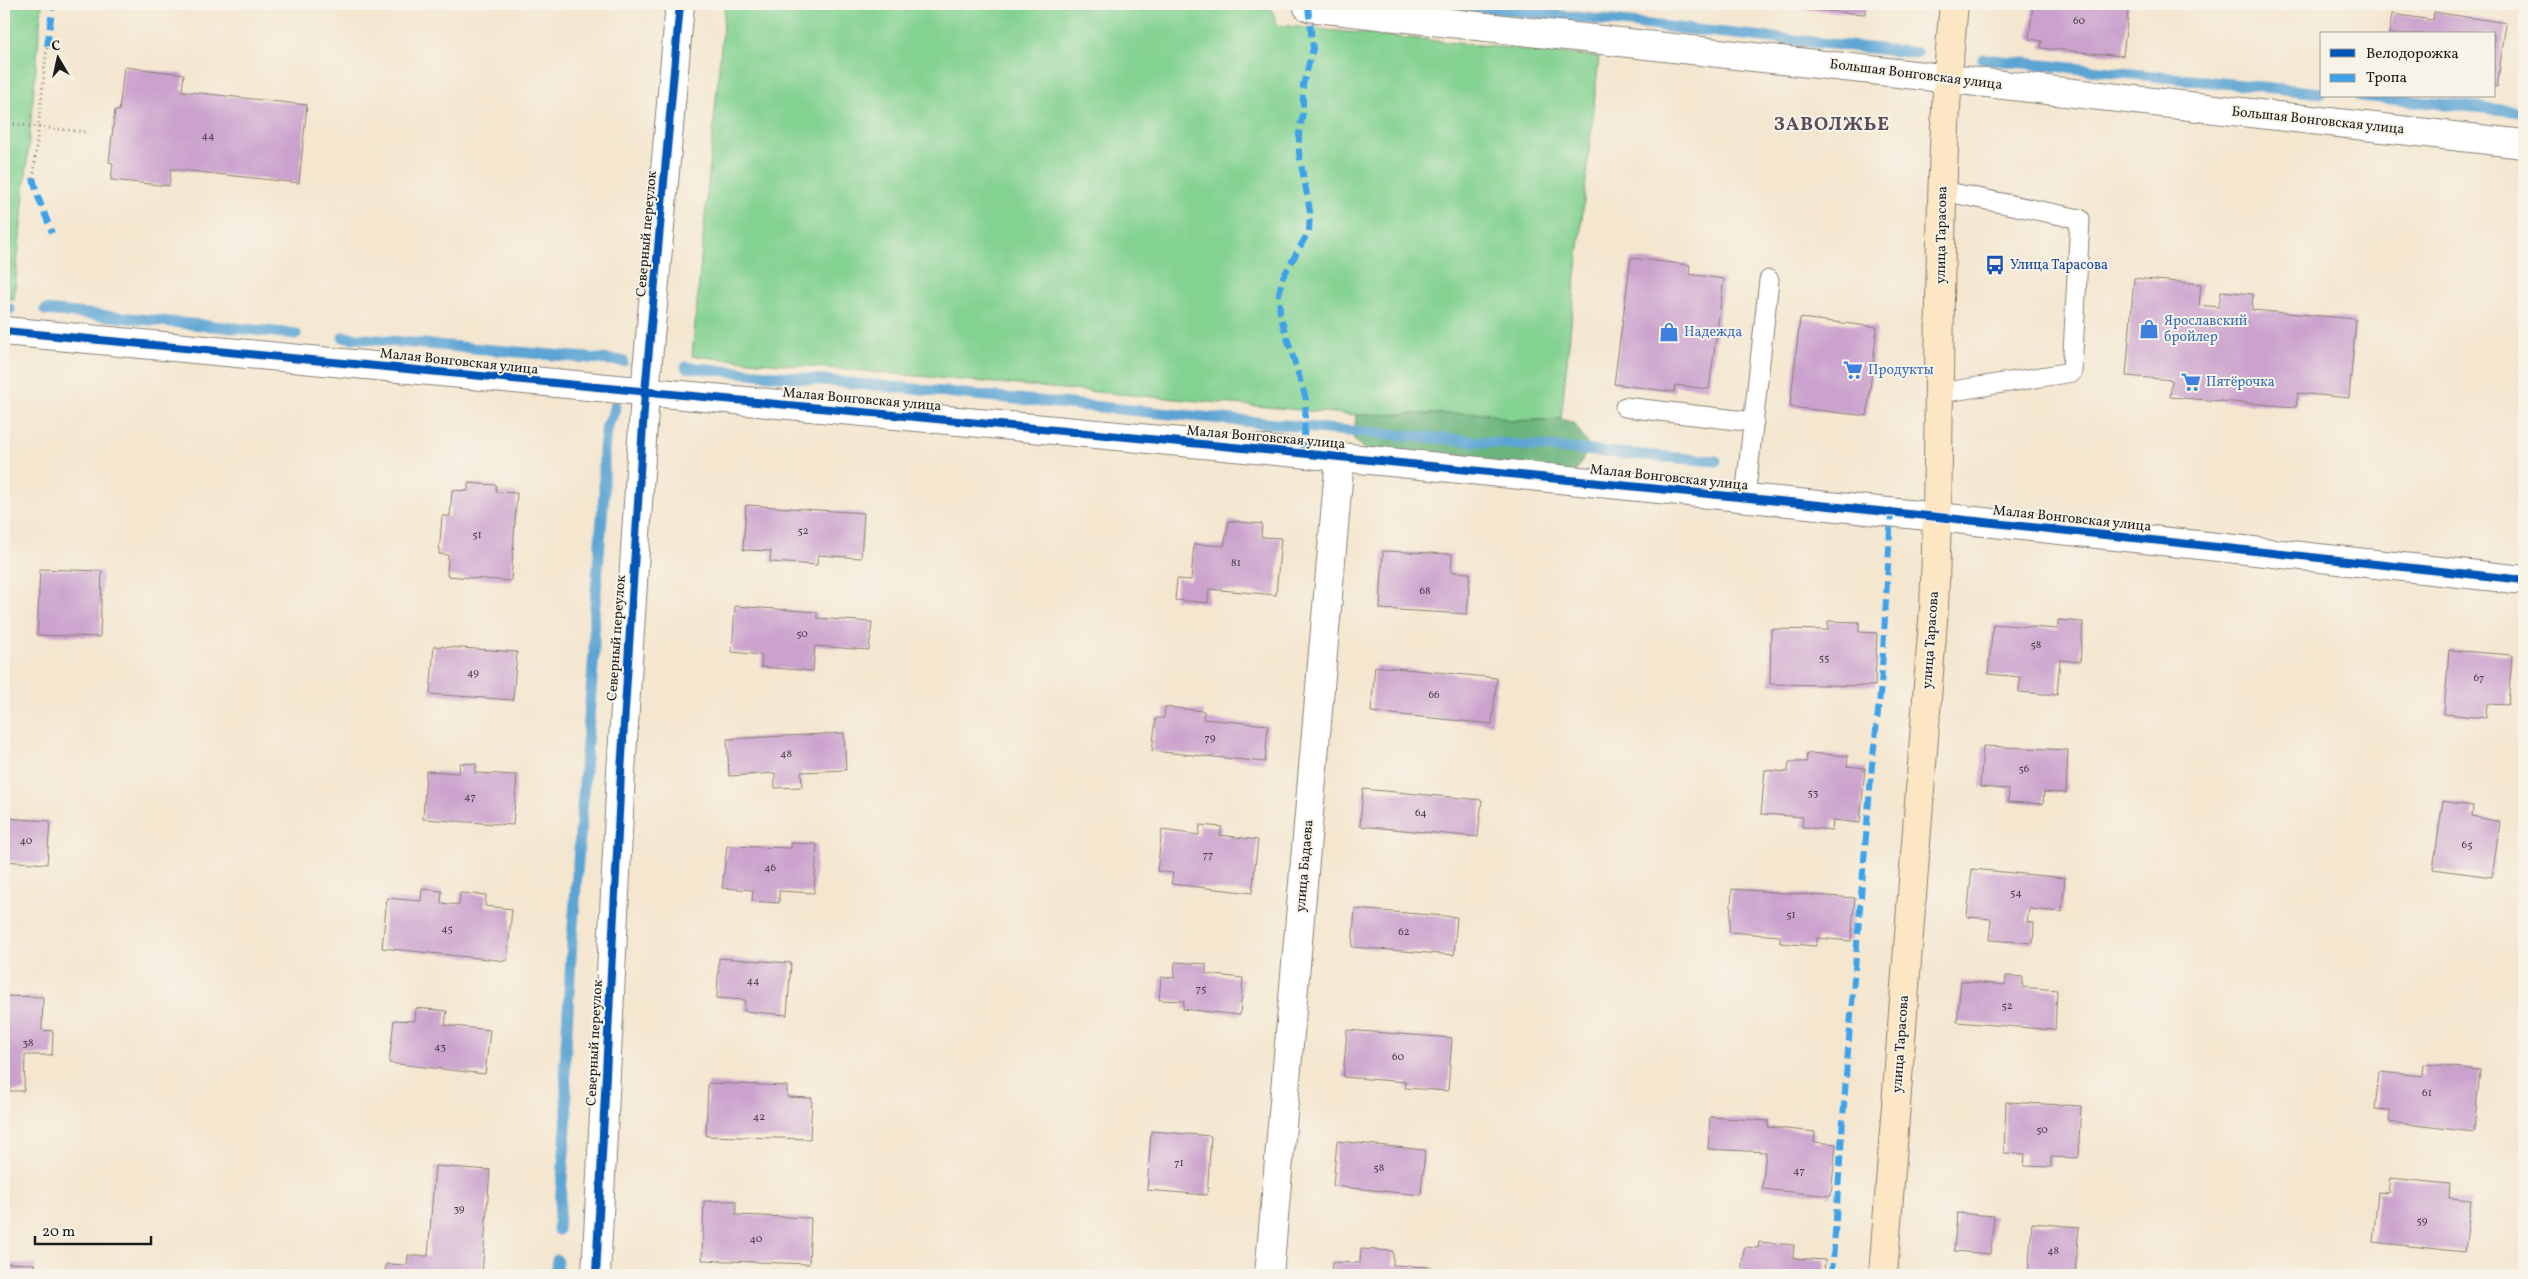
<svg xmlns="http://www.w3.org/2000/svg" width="2528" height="1279" font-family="Vollkorn,serif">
<rect width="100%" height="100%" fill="#f7f3e8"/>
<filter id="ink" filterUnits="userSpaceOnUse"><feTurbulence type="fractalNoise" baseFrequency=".02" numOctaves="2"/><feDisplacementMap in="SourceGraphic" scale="10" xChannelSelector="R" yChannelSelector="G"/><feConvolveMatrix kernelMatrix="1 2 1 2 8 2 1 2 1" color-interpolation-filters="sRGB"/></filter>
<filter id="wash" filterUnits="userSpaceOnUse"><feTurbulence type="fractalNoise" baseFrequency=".0096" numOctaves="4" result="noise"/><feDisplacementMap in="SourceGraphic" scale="20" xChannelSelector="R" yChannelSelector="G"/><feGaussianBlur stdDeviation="1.12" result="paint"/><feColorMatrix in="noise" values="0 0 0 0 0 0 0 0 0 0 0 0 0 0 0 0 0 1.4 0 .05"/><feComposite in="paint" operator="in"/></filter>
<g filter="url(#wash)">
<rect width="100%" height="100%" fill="#f4e6cf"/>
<path fill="#84d292" stroke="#507757" d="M4 4H42L14 299 4 298Z
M725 4H1269L1278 25 1599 57 1561 419 1512 421 1487 413 1356 415 692 356Z"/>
<path fill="#6bb47c" stroke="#44684c" d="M1487 413 1512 421 1561 419 1574 423 1589 447 1575 473 1366 452 1354 439 1356 415Z"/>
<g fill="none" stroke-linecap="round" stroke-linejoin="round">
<path stroke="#5ca4d3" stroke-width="11" d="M1448 4 1917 53
M1983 59 2322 93
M2360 96 2524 112
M4 308 10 309
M45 310 296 334
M343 337 623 361
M686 367 1326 429 1716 461
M558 1230 567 1115 565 1065 572 939 594 653V616L604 494V449L607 425 614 413 615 406
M555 1275 557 1260"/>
</g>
<g id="blocks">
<path fill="#cba1cd" d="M1801 4H1866L1865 14 1800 9Z
M2033 4H2129L2123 56 2041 48 2042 41 2029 39Z
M2434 12 2506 23 2497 87 2494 86V34H2389L2392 14 2433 20Z
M124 67 184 74 182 91 307 105 299 183 171 169 169 186 111 180 113 163 109 162 115 110 119 111Z
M1631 258 1690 265 1689 274 1724 279 1709 389 1675 385 1674 392 1614 384Z
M2134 278 2201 284 2199 305 2219 307 2221 291 2253 294 2252 310 2356 319 2349 398 2298 393 2296 407 2170 397 2172 380 2126 376Z
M1800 318 1877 327 1867 416 1790 407Z
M468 483 496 485V492L517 493 511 581 447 576 448 555 439 554 442 516H450L452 490 468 491Z
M746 505 864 513 861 558 818 555 817 565 770 562 771 551 743 550Z
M1229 521 1262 524 1261 537 1281 538 1276 595 1209 589 1208 603 1175 600 1177 579 1191 580 1194 544 1224 546Z
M1383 551 1452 554 1451 572 1470 573 1467 614 1380 609Z
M40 569 102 571 100 637 37 635Z
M735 606 817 612V618L872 622 869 650 815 646 813 671 761 667 762 655 732 652Z
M2058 620 2083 622 2080 662 2060 660 2057 695 2019 692 2020 677 1988 674 1993 624 2058 629Z
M1828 621 1859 622V632L1877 633 1875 686 1770 684 1771 629 1828 630Z
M434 646 517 652 513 700 430 694Z
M2449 650 2512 655 2508 705 2487 704 2486 718 2444 714Z
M1375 666 1497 678 1492 724 1371 712Z
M1165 707 1204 711 1203 719 1268 725 1265 762 1152 751 1156 718H1164Z
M844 733 846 770 801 772 802 787 775 788V773L729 776 727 739Z
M1983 746 2068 750 2066 793 2044 792 2043 804 2008 802 2009 789 1980 787Z
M1807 753 1848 756 1847 766 1865 768 1860 823 1833 820 1832 830 1802 827 1803 817 1761 814 1765 770 1788 772 1789 762H1806Z
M460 763 476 764 475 773 517 775 513 825 423 819 426 771 459 773Z
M1363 789 1482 800 1478 837 1360 826Z
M2443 801 2473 806 2472 816 2500 822 2492 877 2433 869Z
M4 818 50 821 47 864 4 861Z
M1200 825 1222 827 1220 835 1258 840 1252 893 1171 884 1173 873 1157 871 1162 830 1199 835Z
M791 843 817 844 814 893 779 891V903L752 901 753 890 722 888 727 846 791 848Z
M1972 869 2065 878 2062 912 2029 909 2027 922 2034 923 2033 943 1989 940 1991 919 1967 917Z
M422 889 442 891 441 903 459 905 460 893 486 895 485 906 512 909 507 961 382 948 387 898 421 901Z
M1732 889 1855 898 1851 941 1817 938 1816 946 1780 943V936L1729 932Z
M1355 909 1457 917 1454 955 1352 947Z
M719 958 791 963 787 1015 744 1011 745 1000 717 998Z
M1175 962 1206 964V974L1243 978 1240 1015 1183 1009 1184 1001 1159 1000 1161 977 1174 978Z
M2006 976 2023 977 2022 987 2057 990 2055 1030 1957 1022 1961 981 2005 985Z
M4 996 43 997 42 1030 53 1031 52 1055H25L24 1091H4Z
M416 1008 447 1011 445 1025 490 1030 485 1074 389 1063 394 1020 415 1021Z
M1347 1030 1452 1038 1448 1091 1405 1088 1406 1082 1343 1077Z
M2424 1064 2480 1070 2474 1132 2389 1122 2390 1110 2375 1109 2379 1072 2423 1076Z
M708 1083 787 1086V1097L812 1098 810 1139 706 1136Z
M2006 1102 2081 1106 2078 1158 2051 1157V1167L2024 1166 2025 1154 2004 1153Z
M1710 1117 1768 1121V1127L1815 1132 1814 1142 1836 1144 1831 1196 1762 1189 1766 1152 1708 1149Z
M1151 1131 1211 1136 1207 1195 1147 1190Z
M1337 1141 1425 1150 1421 1195 1333 1186Z
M435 1166 490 1170 482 1275H385L386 1264 407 1265 408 1255 428 1256Z
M2390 1178 2450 1184 2449 1198 2471 1200 2465 1252 2373 1242 2378 1192 2388 1193Z
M704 1201H736V1215L811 1218 809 1264 702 1260Z
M1957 1213 1994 1216 1990 1254 1954 1251Z
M2032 1223 2079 1227 2075 1275H2028Z
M1759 1242 1794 1245 1793 1258 1825 1260 1824 1275H1741L1744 1247 1758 1248Z
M1361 1249 1393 1251V1265L1431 1267 1430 1275H1331L1332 1262 1360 1263Z
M4 1263 35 1264V1275H4Z"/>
</g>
</g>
<g filter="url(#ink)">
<use href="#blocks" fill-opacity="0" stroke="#888176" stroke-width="1"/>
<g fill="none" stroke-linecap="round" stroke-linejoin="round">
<defs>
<path id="lane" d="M1940 393 2072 372 2080 219 1943 191
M1625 407 1754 422
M1745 498 1769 280"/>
<path id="street" d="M1308 4V7C1713 51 2119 99 2524 144
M4 331 1340 457 1938 517 2524 580
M596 1275 621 772 645 393 680 4
M1269 1275 1340 457"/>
<path id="secondary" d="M1883 1275 1934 607C1943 406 1934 204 1954 4"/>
</defs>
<use href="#lane" stroke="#888176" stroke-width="21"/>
<use href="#street" stroke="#888176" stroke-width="30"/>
<use href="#secondary" stroke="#888176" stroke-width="30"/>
<path stroke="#888176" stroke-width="3" stroke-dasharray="1 4" stroke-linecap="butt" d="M4 123 86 132
M33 178 47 46"/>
<use href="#lane" stroke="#fff" stroke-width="19"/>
<use href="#street" stroke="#fff" stroke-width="28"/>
<use href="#secondary" stroke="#fce6c4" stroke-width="28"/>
<path stroke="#3da2ea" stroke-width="6" stroke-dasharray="12 6" stroke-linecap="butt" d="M47 46 53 4
M33 178 37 194 52 233
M1303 454 1306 399 1280 315 1279 293 1283 277 1309 231 1310 211 1299 153V133L1303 113V85L1313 49 1308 7
M1832 1275 1847 1063 1872 765 1881 686 1891 513"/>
<defs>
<path id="cycleway" d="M4 331 1340 457 1938 517 2524 580
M596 1275 621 772 645 393 680 4"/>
</defs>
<use href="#cycleway" stroke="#f7f3e8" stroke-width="11"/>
<use href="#cycleway" stroke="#0057b8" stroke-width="8"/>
</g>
</g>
<defs>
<symbol id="bus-bare" viewBox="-9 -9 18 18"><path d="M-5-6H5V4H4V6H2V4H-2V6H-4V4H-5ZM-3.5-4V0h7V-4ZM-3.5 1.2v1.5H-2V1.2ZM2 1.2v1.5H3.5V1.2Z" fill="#1a4fb4" stroke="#f7f3e8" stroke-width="2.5" paint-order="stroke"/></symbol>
<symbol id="shop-bare" viewBox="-9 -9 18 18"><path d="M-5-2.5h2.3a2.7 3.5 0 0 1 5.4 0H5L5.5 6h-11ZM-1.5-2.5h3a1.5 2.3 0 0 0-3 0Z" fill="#3f7fe0" stroke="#f7f3e8" stroke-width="2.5" paint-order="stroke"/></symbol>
<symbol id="supermarket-bare" viewBox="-9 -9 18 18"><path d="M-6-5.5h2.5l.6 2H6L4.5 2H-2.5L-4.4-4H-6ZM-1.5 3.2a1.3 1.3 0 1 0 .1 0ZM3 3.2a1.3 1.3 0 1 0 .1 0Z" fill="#3f7fe0" stroke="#f7f3e8" stroke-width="2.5" paint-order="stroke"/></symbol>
</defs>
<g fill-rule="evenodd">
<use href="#bus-bare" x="1981" y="251" width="28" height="28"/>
<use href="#shop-bare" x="2135" y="315" width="28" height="28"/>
<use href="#shop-bare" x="1655" y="318" width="28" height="28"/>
<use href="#supermarket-bare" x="1839" y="356" width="28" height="28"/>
<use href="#supermarket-bare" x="2177" y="368" width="28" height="28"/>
</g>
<g text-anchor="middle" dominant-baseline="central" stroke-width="4" stroke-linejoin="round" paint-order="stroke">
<g font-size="11" fill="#483d48">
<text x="2079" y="21">60</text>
<text x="208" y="136">44</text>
<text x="803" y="531">52</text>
<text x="477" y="535">51</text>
<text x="1236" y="563">81</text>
<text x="1425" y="591">68</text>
<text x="802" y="634">50</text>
<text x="2036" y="645">58</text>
<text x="1824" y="658">55</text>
<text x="473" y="673">49</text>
<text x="2479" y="678">67</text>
<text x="1434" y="695">66</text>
<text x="1210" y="738">79</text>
<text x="786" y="754">48</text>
<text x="2024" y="769">56</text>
<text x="1813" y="793">53</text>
<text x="470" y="797">47</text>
<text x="1421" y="813">64</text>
<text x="26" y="841">40</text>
<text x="2467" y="845">65</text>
<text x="1208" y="855">77</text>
<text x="770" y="868">46</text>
<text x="2016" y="893">54</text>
<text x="1791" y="915">51</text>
<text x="447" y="929">45</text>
<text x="1404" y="932">62</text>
<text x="753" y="981">44</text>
<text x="1201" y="989">75</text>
<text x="2007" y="1006">52</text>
<text x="28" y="1043">38</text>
<text x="440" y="1047">43</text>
<text x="1398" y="1057">60</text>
<text x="2427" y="1093">61</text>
<text x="759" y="1117">42</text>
<text x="2042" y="1130">50</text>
<text x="1179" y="1163">71</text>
<text x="1379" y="1168">58</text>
<text x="1799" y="1171">47</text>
<text x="459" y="1209">39</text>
<text x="2422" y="1221">59</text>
<text x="756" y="1239">40</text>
<text x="2053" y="1251">48</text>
</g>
<g font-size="14" fill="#1c1c1c" stroke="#f7f3e8">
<text transform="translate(1916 75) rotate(7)">Большая Вонговская улица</text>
<text transform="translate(2318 121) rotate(6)">Большая Вонговская улица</text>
<text transform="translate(647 234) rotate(-85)">Северный переулок</text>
<text transform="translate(1942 235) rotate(-89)">улица Тарасова</text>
<text transform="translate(459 362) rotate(6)">Малая Вонговская улица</text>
<text transform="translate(862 400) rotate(5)">Малая Вонговская улица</text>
<text transform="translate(1266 438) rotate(5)">Малая Вонговская улица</text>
<text transform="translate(1669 478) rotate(6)">Малая Вонговская улица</text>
<text transform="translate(2072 519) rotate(6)">Малая Вонговская улица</text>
<text transform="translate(617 638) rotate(-86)">Северный переулок</text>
<text transform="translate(1931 640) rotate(-86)">улица Тарасова</text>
<text transform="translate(1305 866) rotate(-85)">улица Бадаева</text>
<text transform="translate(595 1043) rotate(-87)">Северный переулок</text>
<text transform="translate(1901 1044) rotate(-86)">улица Тарасова</text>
</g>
<g font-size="14" fill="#164399" stroke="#f7f3e8" text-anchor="start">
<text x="2010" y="265">Улица Тарасова</text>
</g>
<g font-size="14" fill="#366cbe" stroke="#f7f3e8" text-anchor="start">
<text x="2164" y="321">Ярославский<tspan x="2164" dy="16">бройлер</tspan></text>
<text x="1684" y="332">Надежда</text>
<text x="1868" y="370">Продукты</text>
<text x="2206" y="382">Пятёрочка</text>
</g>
<g font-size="19" font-weight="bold" letter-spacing="1" fill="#594b5a" stroke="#f7f3e8">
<text x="1832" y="125">ЗАВОЛЖЬЕ</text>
</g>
</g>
<rect width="2528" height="1279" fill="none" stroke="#f7f3e8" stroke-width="20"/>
<rect x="2320" y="32" width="175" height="65" fill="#f7f3e8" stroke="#9f9d96"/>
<rect x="2330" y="49" width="25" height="8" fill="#0057b8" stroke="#9f9d96"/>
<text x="2366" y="58" font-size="15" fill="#1c1c1c">Велодорожка</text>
<rect x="2330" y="74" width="25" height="8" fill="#3da2ea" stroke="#9f9d96"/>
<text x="2366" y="82" font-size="15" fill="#1c1c1c">Тропа</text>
<g transform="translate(58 58) rotate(351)" stroke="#f7f3e8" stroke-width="4" paint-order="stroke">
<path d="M0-4L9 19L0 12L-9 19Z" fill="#1c1c1c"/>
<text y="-8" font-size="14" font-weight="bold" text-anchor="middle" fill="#1c1c1c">С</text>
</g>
<path d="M35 1236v8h116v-8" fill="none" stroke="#1c1c1c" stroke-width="2.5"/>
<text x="42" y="1236" font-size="15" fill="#1c1c1c" stroke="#f7f3e8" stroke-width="4" paint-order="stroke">20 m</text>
</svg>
